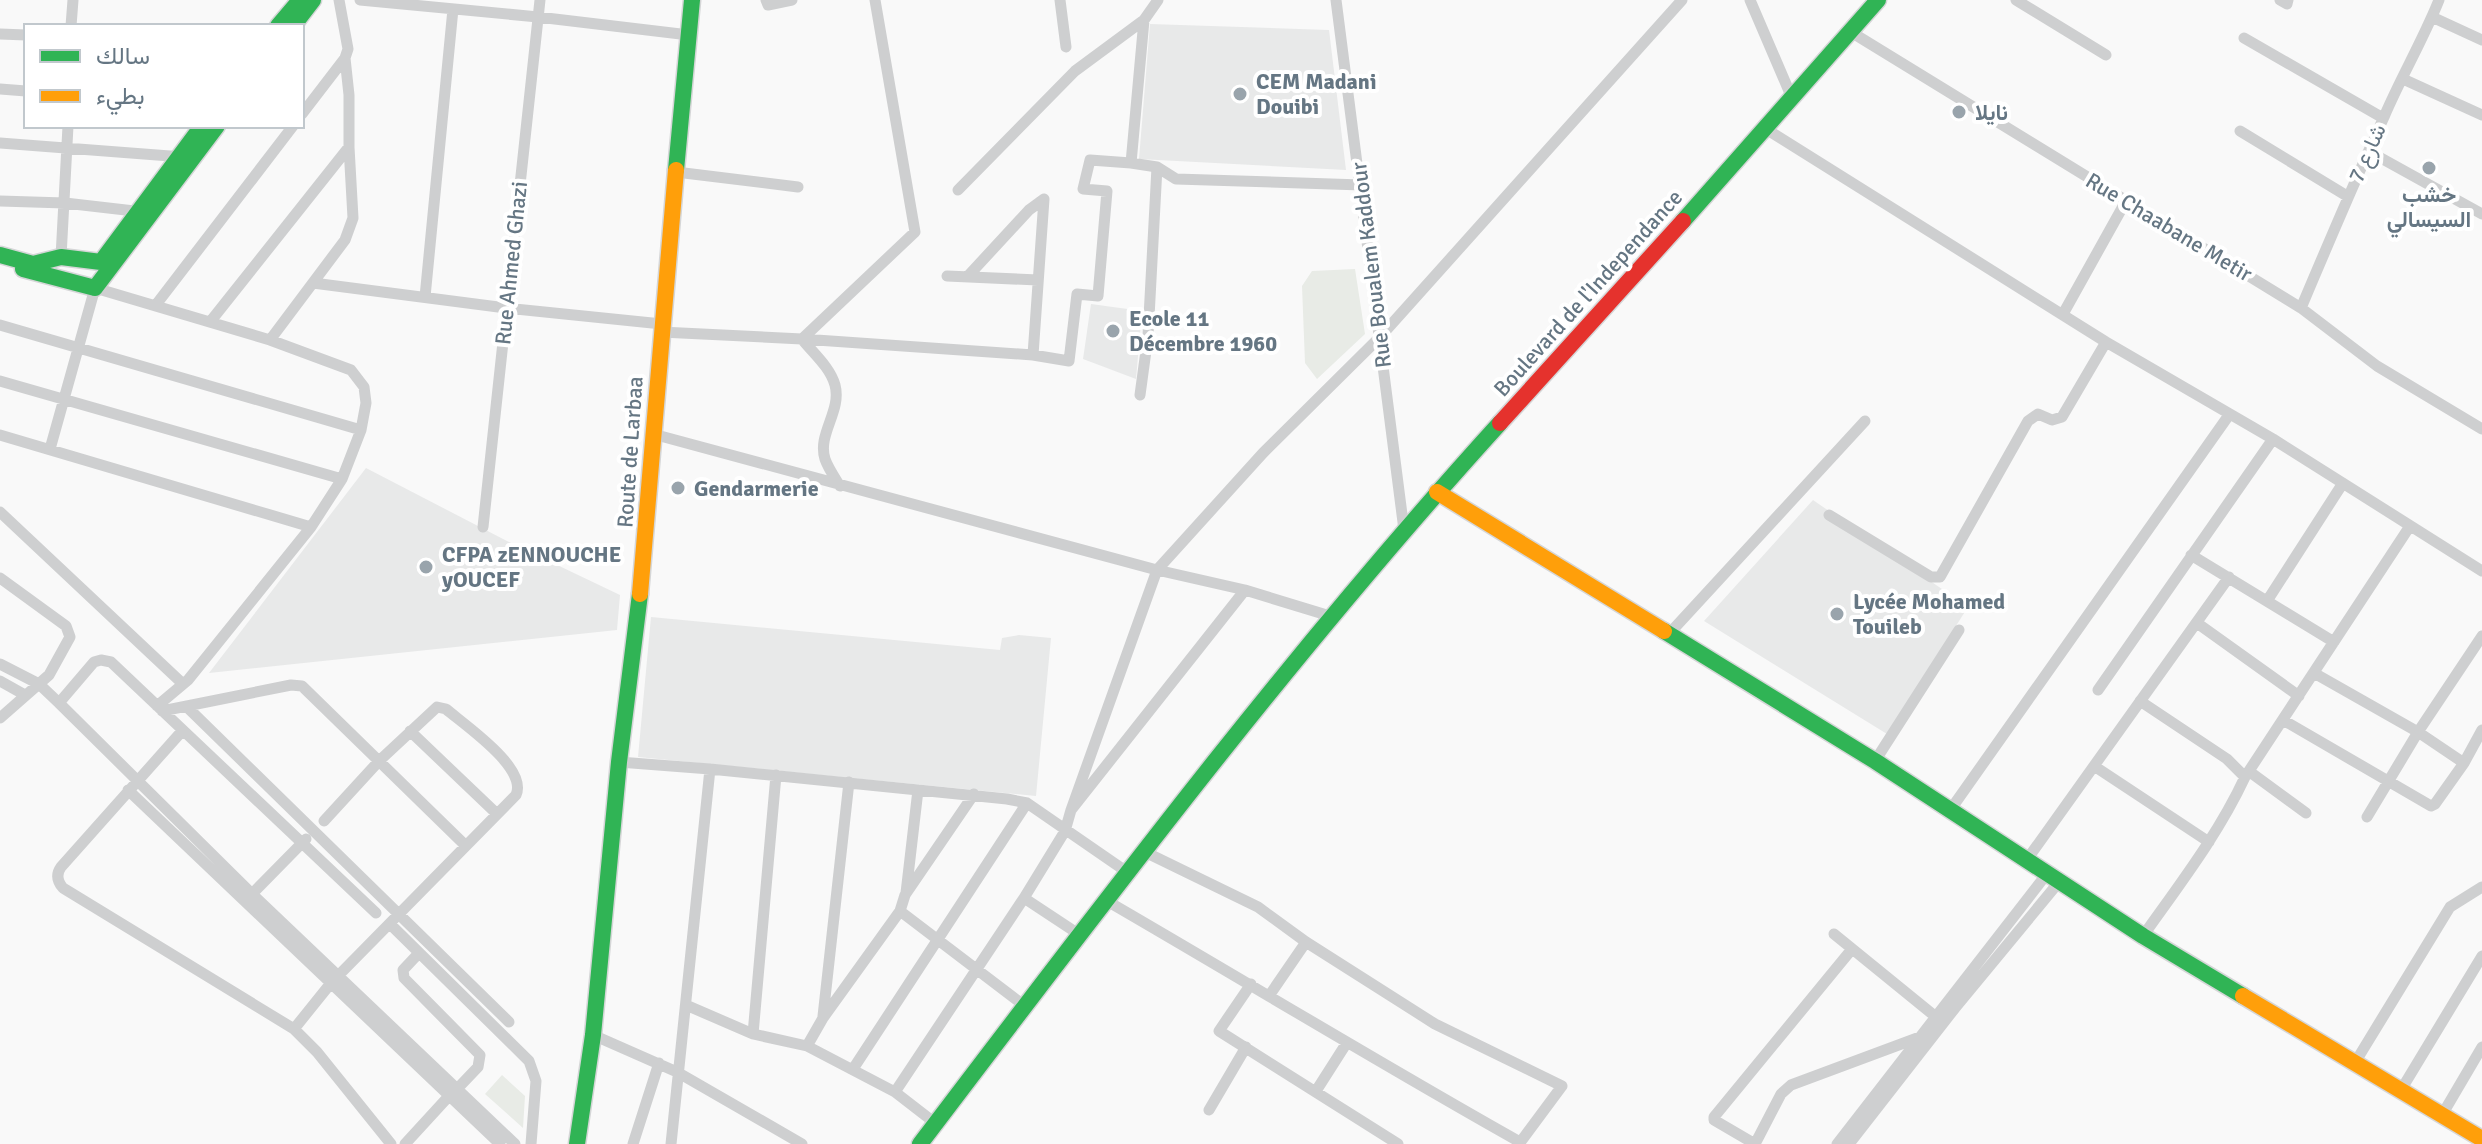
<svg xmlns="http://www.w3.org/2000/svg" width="2482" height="1144" font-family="Signika,Vazirmatn,sans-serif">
<rect width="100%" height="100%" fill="#f9f9f9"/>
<path fill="#e8e9e9" d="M1150 24 1329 30 1346 170 1139 159Z
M1091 304 1142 311 1136 379 1083 359Z
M366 468 505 540 620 595 617 630 209 673Z
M1813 500 1968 607 1887 734 1704 621Z
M651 617 1000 650 1002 638 1019 635 1051 638 1036 796 638 757Z"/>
<path fill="#e8ebe6" d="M1355 269 1365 334 1317 379 1305 363 1302 286 1312 271Z
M502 1075 525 1096 523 1128 485 1094Z"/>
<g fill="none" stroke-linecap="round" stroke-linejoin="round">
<defs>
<path id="fast" d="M278 26 300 0
M293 26 313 0
M676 170 692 0
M1683 221 1878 0
M0 255 33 264 61 257 101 262 202 126
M23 269 95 288
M95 288 217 126
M1664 631 1875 761 2143 936 2243 996
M577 1144 593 1035 619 762 640 594
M920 1144C1107 898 1292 652 1500 423"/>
<path id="slow" d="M1437 492 1664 631
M640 594 676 170
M2243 996 2482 1139"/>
<path id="jam" d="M1500 423 1683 221"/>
</defs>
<use href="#fast" stroke="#d5d6d7" stroke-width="19"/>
<use href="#slow" stroke="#d5d6d7" stroke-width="19"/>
<use href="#jam" stroke="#d5d6d7" stroke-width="19"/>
<path stroke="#cecfd0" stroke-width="11" d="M360 0 538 17 689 35
M766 0 768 5 792 0
M1060 0 1066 47
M1336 0 1404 530
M1750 0 1792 98
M2016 0 2106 55
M2280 0 2287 4 2288 0
M2432 17 2482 40
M1144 20 1131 163 1157 167 1176 179 1362 185
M71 26 73 0
M1851 32 2301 308 2377 366 2482 429
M0 34 26 35
M2244 38 2383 118
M2403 79 2482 115
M0 89 26 91
M302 114 345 58
M1766 129 2106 342 2273 439 2482 571
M2240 131 2347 196
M0 143 183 157
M2370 152 2482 214
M676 172 798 187
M958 190 1075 71 1144 20 1158 0
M0 201 65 203 143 212
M61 257 68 126
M947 276 1038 280
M968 276 1029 210 1044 199 1033 355
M313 283 506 308 662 324
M425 297 453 9
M155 306 293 126
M2301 308C2328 244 2355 180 2384 117 2401 77 2423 40 2439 0
M2063 314 2126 201
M210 322 349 147
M0 325 361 430
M661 332 802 339C813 353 830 367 835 385 842 411 817 434 825 459 828 468 835 478 840 486
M802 339 1033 355 1069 361 1077 294 1098 296 1107 191 1083 189 1090 160 1131 163
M802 339 915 232 875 0
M270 340 345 240 353 218 349 147V95L345 58 348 49 339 0
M0 381 342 479
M1140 395 1148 336 1157 167
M653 434 1157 570 1245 590 1330 616
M0 435 311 527
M50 449 95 288 270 340 351 370 364 387 366 403 361 430 342 479 311 527 188 680 157 706
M0 512 183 684
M1829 515 1931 577H1940L2028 421 2038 414 2052 420 2062 417 2106 342
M483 527 540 0
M2191 555 2334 642
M0 578 66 626 70 637 49 675 0 718
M2267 601 2343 483
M2197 623 2299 696
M1668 635 1865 421
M0 664 39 684 59 703
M2314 673 2418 732 2464 763
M0 681 25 695
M2098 690 2273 439
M2140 701 2227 759 2245 777
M186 706 509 1022
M162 711 291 685 302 686 466 846
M2283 720 2431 806 2435 804 2464 763 2482 730
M183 730 61 867C56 874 57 881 63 888L294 1029 317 1052 391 1144
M410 731 497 814
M1875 761 1959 630
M619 762 710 769 1007 799 1027 803 1127 872
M2094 766 2209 842
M2250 772 2306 813
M128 790 500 1144
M1951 809 2229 415
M1071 810 1157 570 1263 453 1380 337 1682 0
M2367 817 2418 732 2482 636
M1145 852 1258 907 1306 942 1435 1024 1562 1086 1519 1144
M2026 861 2229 577
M906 893 918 790
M248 898 306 839
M1024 898 1080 935
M1107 901C1245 981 1381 1064 1520 1142
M900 911 1026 1007
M376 913 111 662 101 660 94 662 59 703 252 894 515 1144
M390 924 529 1061 536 1081 531 1144
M1834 934 1936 1017
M2143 936C2179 885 2218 835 2245 777L2410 526
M419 953 403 970 404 978 480 1055 478 1067 457 1089
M1251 984 1219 1031 1398 1144
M1269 996 1306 942
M686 1005 753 1034 807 1046 895 1092 935 1123
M823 1016 849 782
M294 1029 331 983 516 795C528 768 466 726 446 709L437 707 379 761 324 821
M753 1034 776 775
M593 1035 677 1072 802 1144
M807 1046 823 1018 900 911 905 895 974 794
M2356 1061 2450 907 2482 887
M853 1069 1027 803
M2401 1090 2482 956
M1316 1091 1346 1044
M895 1092 1024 898 1065 831 1071 810 1245 590
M1209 1110 1246 1047
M2442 1115 2482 1047
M405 1144 449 1096
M633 1144 659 1063
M671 1144 710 769
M1755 1144 1714 1120V1117L1852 949
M1755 1144 1781 1094 1791 1085 1920 1037
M1837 1144 2046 875
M1849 1144 1955 1008 2059 882"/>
<use href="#fast" stroke="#30b455" stroke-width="16"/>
<use href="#slow" stroke="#ff9f0a" stroke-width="16"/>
<use href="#jam" stroke="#e5322d" stroke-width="16"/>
</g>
<g fill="#99a4ac" stroke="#fff" stroke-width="3">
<circle cx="1240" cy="94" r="8"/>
<circle cx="1959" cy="112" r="8"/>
<circle cx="2429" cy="168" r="8"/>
<circle cx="1113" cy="331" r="8"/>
<circle cx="678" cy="488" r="8"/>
<circle cx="426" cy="567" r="8"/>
<circle cx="1837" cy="614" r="8"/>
</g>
<g text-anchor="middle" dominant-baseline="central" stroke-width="8" stroke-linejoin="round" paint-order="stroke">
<g font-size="22" font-weight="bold" fill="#657683" stroke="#fff" text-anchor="start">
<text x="1256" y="81">CEM Madani<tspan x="1256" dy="25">Douibi</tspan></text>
<text x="1975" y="112">نايلا</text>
<text x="2429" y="194" text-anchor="middle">خشب<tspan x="2429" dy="25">السيسالي</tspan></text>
<text x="1129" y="318">Ecole 11<tspan x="1129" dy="25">Décembre 1960</tspan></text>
<text x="694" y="488">Gendarmerie</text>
<text x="442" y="554">CFPA zENNOUCHE<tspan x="442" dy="25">yOUCEF</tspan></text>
<text x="1853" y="601">Lycée Mohamed<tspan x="1853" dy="25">Touileb</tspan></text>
</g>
<g font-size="22" fill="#657683" stroke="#fff">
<text transform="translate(2367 153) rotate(-66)">شارع 7</text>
<text transform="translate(2169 227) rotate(31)">Rue Chaabane Metir</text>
<text transform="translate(511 263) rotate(-84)">Rue Ahmed Ghazi</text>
<text transform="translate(1371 265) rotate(-97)">Rue Boualem Kaddour</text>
<text transform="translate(1588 293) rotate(-48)">Boulevard de l'Independance</text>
<text transform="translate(630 452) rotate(-86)">Route de Larbaa</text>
</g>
</g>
<rect x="24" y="24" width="280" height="104" fill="#ffffff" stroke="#c1c8cd" stroke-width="2"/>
<rect x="40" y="50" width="40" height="12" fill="#30b455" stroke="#c1c8cd" stroke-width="2"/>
<text x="96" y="64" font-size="24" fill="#657683">سالك</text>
<rect x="40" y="90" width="40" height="12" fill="#ff9f0a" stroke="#c1c8cd" stroke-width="2"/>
<text x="96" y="104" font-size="24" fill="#657683">بطيء</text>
</svg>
